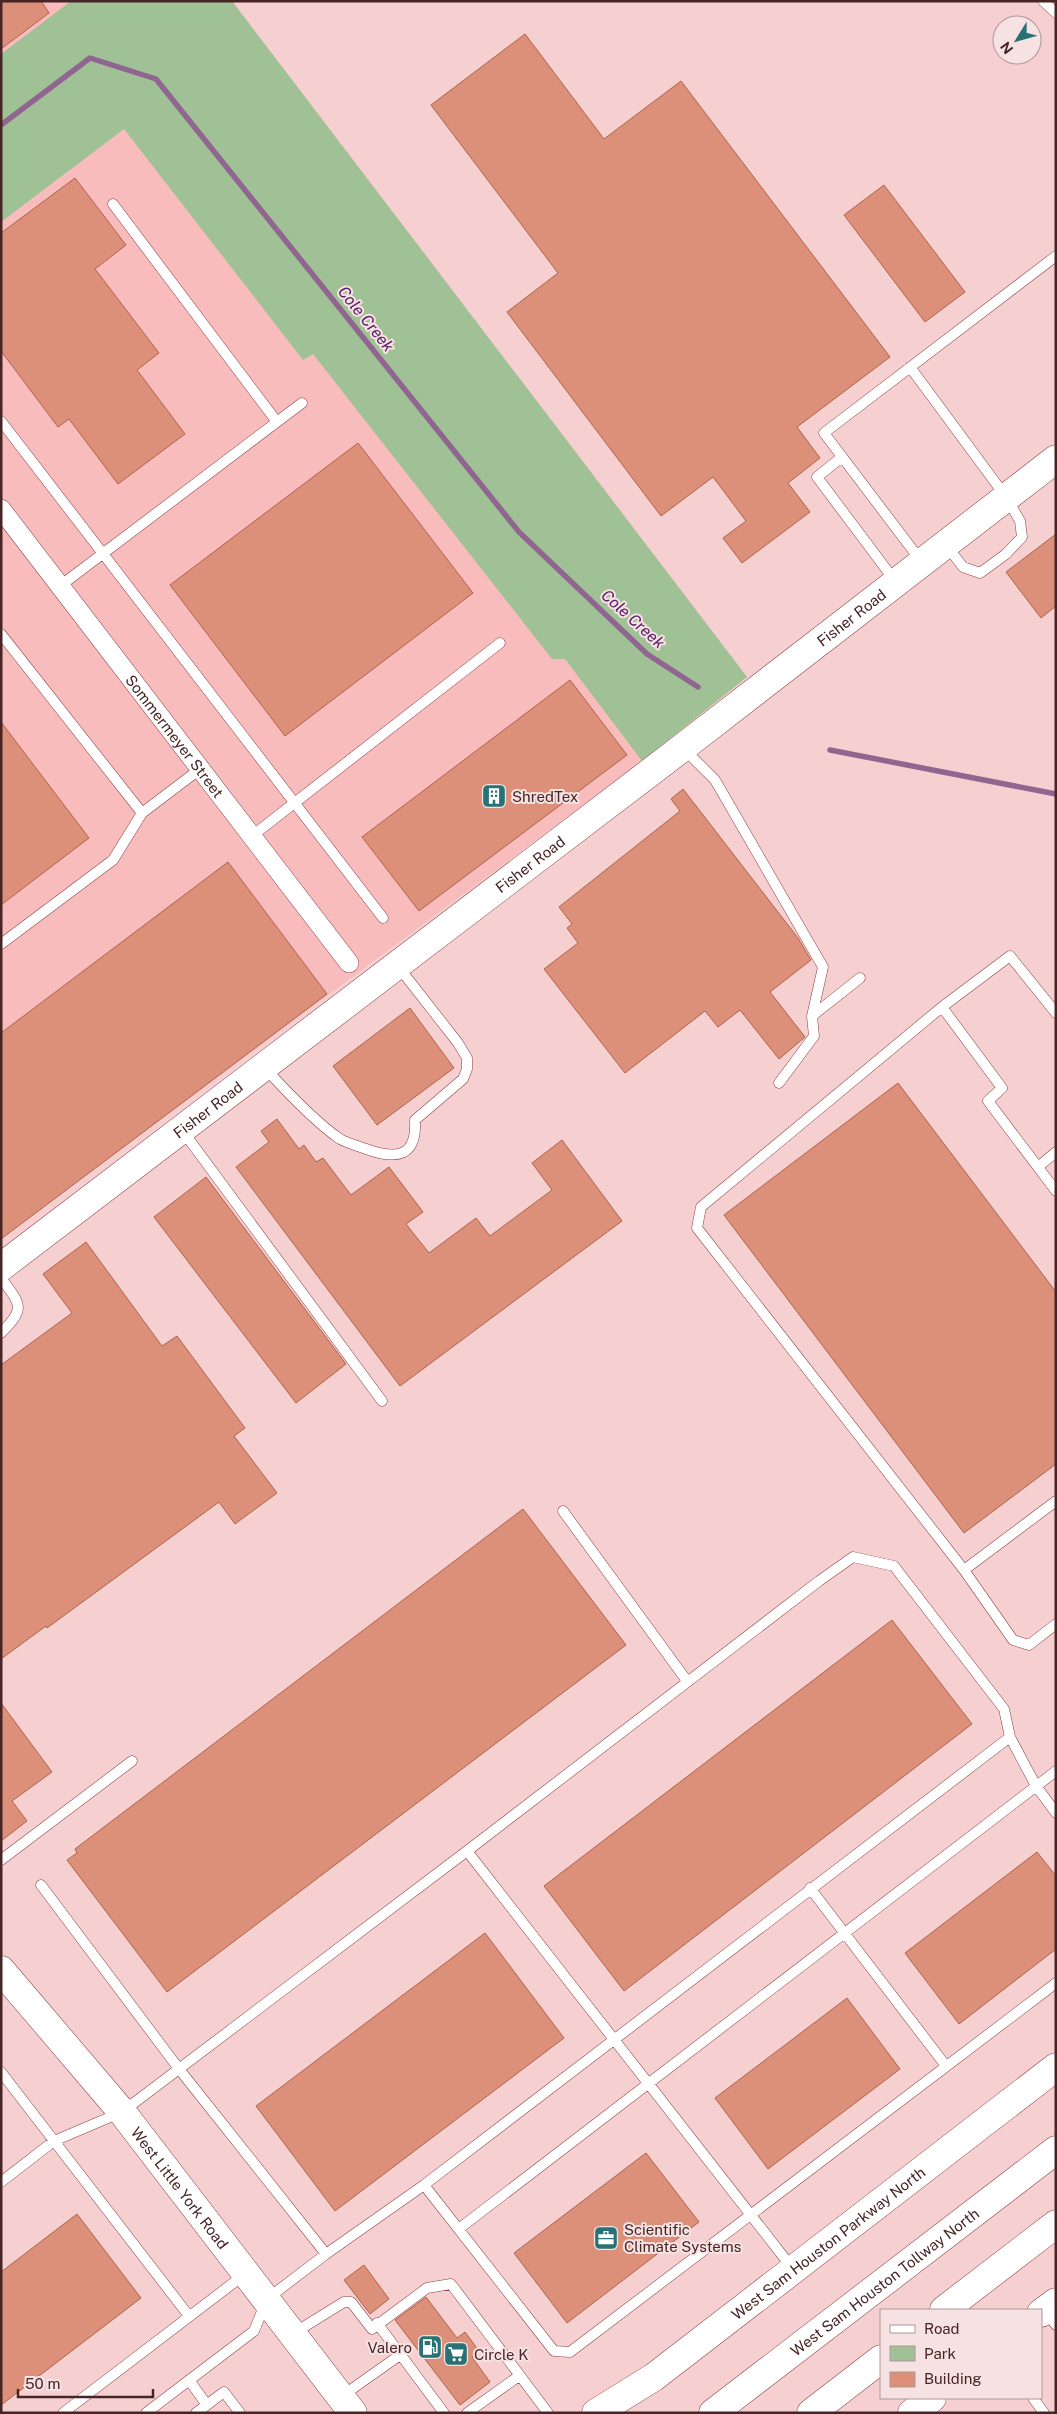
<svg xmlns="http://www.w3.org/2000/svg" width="1057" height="2414" font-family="'Public Sans',sans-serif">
<rect width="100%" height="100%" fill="#f6d0d0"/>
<path fill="#f9bcbd" d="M1 1H232L747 677 642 761 1 1239Z"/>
<path fill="#a0c195" d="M71 1H232L747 677 642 761 565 659H552L313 354 303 360 124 129 1 222V54Z"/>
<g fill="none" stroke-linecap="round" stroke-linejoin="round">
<path stroke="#906690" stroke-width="5.5" d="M1 125 90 58 156 79 519 532 647 654 698 687
M830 750 1056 794"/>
</g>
<path fill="#dc9079" stroke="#b0624a" d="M1 1H41L49 13 1 49Z
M525 34 604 139 681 81 890 357 797 427 820 458 788 483 810 512 742 563 723 538 746 521 713 477 661 516 507 312 558 273 431 105Z
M75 178 126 245 95 269 159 353 137 370 185 434 118 484 69 419 58 427 1 351V233Z
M884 185 965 292 925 322 844 215Z
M358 443 473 593 285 736 170 585Z
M1056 534V606L1041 618 1006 572Z
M570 680 627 755 419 911 362 837Z
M1 722 89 838 1 905Z
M683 789 798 938 811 960 770 992 805 1037 779 1059 740 1010 718 1027 705 1011 625 1073 544 969 578 943 567 928 572 924 559 907 680 811 671 799Z
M228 862 327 994 1 1239V1033Z
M410 1008 454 1068 377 1125 333 1066Z
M898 1083 1056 1292V1464L964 1533 724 1215Z
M277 1119 299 1149 304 1145 316 1162 323 1158 351 1195 389 1167 423 1212 406 1224 429 1253 476 1218 490 1236 552 1190 532 1163 562 1140 622 1221 400 1386 236 1167 269 1142 261 1131Z
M206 1177 346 1364 296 1403 154 1217Z
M86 1242 162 1346 177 1336 245 1428 234 1436 277 1493 235 1524 219 1502 47 1628 46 1626 1 1659V1365L72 1313 43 1274Z
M523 1509 626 1645 167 1992 67 1860 77 1853 75 1849Z
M892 1620 972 1724 624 1991 544 1886Z
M1 1703 52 1772 12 1801 27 1821 1 1841Z
M1037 1852 1056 1876V1949L959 2024 905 1953Z
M485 1933 564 2038 335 2211 256 2106Z
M847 1998 900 2069 768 2169 715 2098Z
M646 2153 699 2222 567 2323 514 2253Z
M77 2214 141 2298 1 2405V2272Z
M364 2265 389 2299 370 2314 344 2280Z
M426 2297 457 2338 465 2332 479 2351 472 2357 490 2382 460 2405 395 2320Z"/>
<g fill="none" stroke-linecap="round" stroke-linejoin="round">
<defs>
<path id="lane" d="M1043 1 1056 13
M113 204 277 422
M910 367 1006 497 1020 521 1022 537 1006 554 980 573 963 567 946 545
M1 421 383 918
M842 457 817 477 895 581
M921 561 824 433 1056 256
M60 586 302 403
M1 634 142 813
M683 748 715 780 823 967 812 1016
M252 836 500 643
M1 944 113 860 142 813 200 769
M942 1007 701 1207 697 1228 964 1570 1056 1501
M1056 1013 1010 956 942 1007 1002 1088 988 1101 1056 1191
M264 1067C285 1090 315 1122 340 1139 347 1143 358 1146 366 1149 397 1160 417 1157 415 1120L463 1079 467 1069V1058L458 1043 397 965
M779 1083 814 1036 812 1016 860 978
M182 1130 382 1401
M1038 1167 1056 1152
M1 1278C21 1305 26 1308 1 1333
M563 1511 687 1681
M964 1570 1013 1640 1029 1645 1056 1624
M467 1851 793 2269
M1 1860 132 1761
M41 1885 179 2069 326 2254 424 2185 554 2351 570 2352 1056 1983
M810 1888 946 2066
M1 2072 189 2316
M1 2182 54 2141 122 2112 467 1851 819 1581 853 1557 894 1566 1004 1709 1010 1737 1036 1786 1056 1813
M424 2185 1010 1737
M460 2228 1056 1771
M1045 2311 1056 2325
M377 2323 444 2413
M294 2333 344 2302H351L372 2329 427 2288 451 2284 548 2413
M189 2380 207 2405
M342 2396 400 2355
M1033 2398 1044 2413
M63 2413 245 2274
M146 2413 254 2331 267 2299 326 2254
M196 2413 224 2392 240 2413
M467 2413 519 2376"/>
<g id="street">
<path id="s1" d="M1 509 349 963"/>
</g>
<g id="secondary">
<path id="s2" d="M1 1267 682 748 1056 459"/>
<path id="s3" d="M1 1970 122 2112 353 2413"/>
<path d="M1041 2313 1056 2302"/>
<path id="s4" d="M596 2413 654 2377 1056 2067"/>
<path d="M912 2413 932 2398"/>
</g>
<g id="highway">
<path d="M944 2310 1056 2224"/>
<path id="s5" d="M713 2413 1056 2150"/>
<path d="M811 2413 881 2359"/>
</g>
</defs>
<use href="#lane" stroke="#8e3f44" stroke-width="11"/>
<use href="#street" stroke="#8e3f44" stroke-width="20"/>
<use href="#secondary" stroke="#8e3f44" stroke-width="29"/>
<use href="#highway" stroke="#8e3f44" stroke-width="29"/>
<use href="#lane" stroke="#fff" stroke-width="10"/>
<use href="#street" stroke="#fff" stroke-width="19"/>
<use href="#secondary" stroke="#fff" stroke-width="28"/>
<use href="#highway" stroke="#fff" stroke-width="28"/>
</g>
<defs>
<symbol id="building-square" viewBox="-11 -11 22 22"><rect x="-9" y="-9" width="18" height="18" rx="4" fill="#287275" stroke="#f6e2e2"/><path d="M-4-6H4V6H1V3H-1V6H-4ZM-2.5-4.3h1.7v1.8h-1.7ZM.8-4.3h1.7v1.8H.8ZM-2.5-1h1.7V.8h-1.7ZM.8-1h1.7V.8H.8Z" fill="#fff"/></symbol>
<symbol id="office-square" viewBox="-11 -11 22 22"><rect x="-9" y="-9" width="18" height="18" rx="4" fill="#287275" stroke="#f6e2e2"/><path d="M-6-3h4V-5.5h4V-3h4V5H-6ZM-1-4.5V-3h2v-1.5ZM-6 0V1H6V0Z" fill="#fff"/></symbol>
<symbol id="fuel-square" viewBox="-11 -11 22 22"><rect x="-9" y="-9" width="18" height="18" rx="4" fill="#287275" stroke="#f6e2e2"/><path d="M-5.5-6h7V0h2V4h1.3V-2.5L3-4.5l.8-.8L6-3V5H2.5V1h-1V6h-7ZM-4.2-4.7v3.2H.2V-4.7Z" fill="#fff"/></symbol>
<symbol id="supermarket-square" viewBox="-11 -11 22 22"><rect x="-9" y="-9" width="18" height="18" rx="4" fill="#287275" stroke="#f6e2e2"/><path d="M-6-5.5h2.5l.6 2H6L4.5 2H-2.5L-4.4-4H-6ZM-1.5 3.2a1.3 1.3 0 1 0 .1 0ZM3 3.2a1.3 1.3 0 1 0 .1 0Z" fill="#fff"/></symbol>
</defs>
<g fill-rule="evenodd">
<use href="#building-square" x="480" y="782" width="28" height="28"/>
<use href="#office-square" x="592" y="2224" width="28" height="28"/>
<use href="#fuel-square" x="416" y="2333" width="28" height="28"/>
<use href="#supermarket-square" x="442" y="2340" width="28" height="28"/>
</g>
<g text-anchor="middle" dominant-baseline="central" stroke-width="4" stroke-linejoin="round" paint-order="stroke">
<g font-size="15" fill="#472425" stroke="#f6e2e2">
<text stroke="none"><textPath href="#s2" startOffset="1070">Fisher Road</textPath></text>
<text stroke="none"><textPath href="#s1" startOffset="286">Sommermeyer Street</textPath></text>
<text stroke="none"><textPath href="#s2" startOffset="665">Fisher Road</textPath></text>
<text stroke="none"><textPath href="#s2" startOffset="260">Fisher Road</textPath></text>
<text stroke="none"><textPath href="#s3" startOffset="282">West Little York Road</textPath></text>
<text stroke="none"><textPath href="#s4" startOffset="288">West Sam Houston Parkway North</textPath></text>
<text stroke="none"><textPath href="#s5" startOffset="216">West Sam Houston Tollway North</textPath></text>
</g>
<g font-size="15" fill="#472425" stroke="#f6e2e2" text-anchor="start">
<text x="512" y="796">ShredTex</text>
<text x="624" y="2229">Scientific<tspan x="624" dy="17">Climate Systems</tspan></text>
<text x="412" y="2347" text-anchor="end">Valero</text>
<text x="474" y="2354">Circle K</text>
</g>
<g font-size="16" font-style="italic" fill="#582068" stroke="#f6e2e2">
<text transform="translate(366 319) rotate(51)">Cole Creek</text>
<text transform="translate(633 619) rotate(42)">Cole Creek</text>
</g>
</g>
<rect width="1057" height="2414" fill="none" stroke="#472425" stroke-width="5"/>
<rect x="880" y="2309" width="162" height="90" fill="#f6e2e2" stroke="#b09696"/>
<rect x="890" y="2325" width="25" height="8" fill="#ffffff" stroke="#b09696"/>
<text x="924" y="2334" font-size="15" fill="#472425">Road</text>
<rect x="890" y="2346" width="25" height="15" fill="#a0c195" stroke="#b09696"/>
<text x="924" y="2359" font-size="15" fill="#472425">Park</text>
<rect x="890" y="2372" width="25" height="15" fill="#dc9079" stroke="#b09696"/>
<text x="924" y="2384" font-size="15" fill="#472425">Building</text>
<g transform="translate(1017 40) rotate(233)"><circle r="24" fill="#f6e2e2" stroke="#b09696"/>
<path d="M0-4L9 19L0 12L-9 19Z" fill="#287275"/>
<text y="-8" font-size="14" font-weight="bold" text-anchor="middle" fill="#472425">N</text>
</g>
<path d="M18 2389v8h135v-8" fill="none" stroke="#472425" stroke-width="2.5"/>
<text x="25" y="2389" font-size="15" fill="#472425" stroke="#f6e2e2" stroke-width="4" paint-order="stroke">50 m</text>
</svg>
